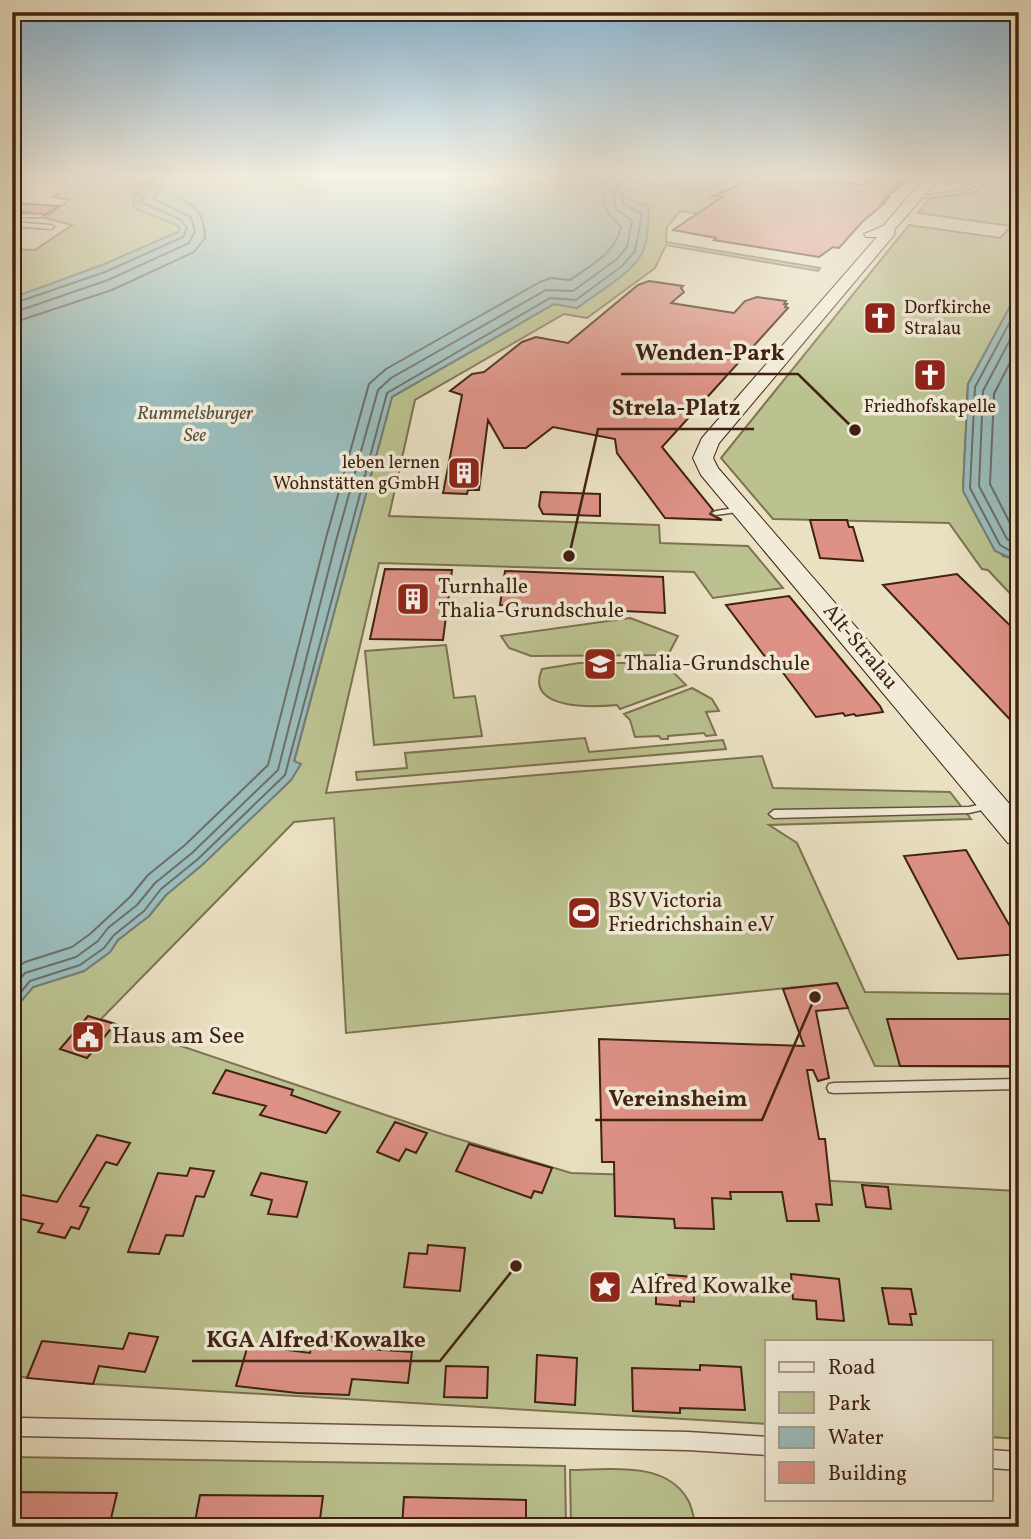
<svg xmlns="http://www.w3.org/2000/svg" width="1031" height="1539" font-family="Vollkorn,serif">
<rect width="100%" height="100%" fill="#eae1c3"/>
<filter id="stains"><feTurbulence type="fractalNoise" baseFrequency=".00286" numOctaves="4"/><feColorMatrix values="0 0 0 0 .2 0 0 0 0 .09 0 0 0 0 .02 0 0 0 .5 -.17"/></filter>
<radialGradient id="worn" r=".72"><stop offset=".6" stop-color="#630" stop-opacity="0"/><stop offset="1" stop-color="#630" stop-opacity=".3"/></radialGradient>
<path fill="#bbc290" stroke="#7e7251" stroke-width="2" d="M88 175H175L193 230 12 302V249L35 250 72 225 45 218 69 200 53 197Z
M735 175H756L709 198 862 222 824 233 680 211 667 227 666 242 820 268 818 271 666 245 655 268 587 318 564 314 415 400 389 516 659 525 660 543 748 546 783 588 713 598 694 572 379 563 326 793 762 756 773 788 950 792 971 819 769 825 797 843 865 992 1019 994V1067L875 1066 836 983 346 1033 334 818 294 822 101 1019 442 1134 571 1173 833 1181 1019 1191V1439L991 1437V1341H767V1424L93 1384 12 1376V1012L33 987 84 971 110 952 118 940 149 916 166 895 202 865 291 780 300 764 294 762 392 397 554 304 577 308 635 261 646 241 649 209 626 199 651 183 701 191Z
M948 175H1019V290L968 384 963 490 980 523 1003 556 1011 558 1018 567 1019 603 988 570 982 569 949 523 773 519 721 458 909 225 1000 238 1011 226 918 213 930 198 973 193 983 186 974 180Z
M630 618 678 636 668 655 531 656 509 648 501 636Z
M446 645 454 698 475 696 482 736 374 745 365 651Z
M579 663H669L671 670 686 685 620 709 617 705C595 707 524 711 542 669Z
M692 688 712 699 719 711 706 712 716 735 706 736 704 733 668 736V739H661L659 736 635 737 630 720 624 714Z
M585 738 589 752 723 740 726 749 357 780 356 772 407 768 405 753Z
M12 1457 565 1466 566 1527H12Z
M570 1470C608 1470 666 1460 688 1500 692 1507 694 1518 696 1527H571Z"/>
<path fill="#9abcbb" stroke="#767e77" stroke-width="2" d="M152 175H735L702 191 649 184 627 199 648 206 649 209C648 224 648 240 642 253 632 274 595 294 577 308L554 304 392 397 294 761 301 764 291 780 261 809 202 865 166 895 149 916 118 940 110 952 84 971 33 987 12 1012V298L102 265 178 232 180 229 177 225 134 208C131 193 142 185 152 175Z
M1019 290V574L1018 567 1011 558 995 551 963 491 968 384Z"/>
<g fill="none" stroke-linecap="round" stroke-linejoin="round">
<path stroke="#6d6e66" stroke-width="2" d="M12 304 105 272 183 237 187 228 180 219 140 202 156 175
M1019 305 975 387 970 488 1000 545 1019 556
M12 313 108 280 189 243 195 231 191 217 154 199 163 185 165 175
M12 323 112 290 194 252 205 238C204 210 196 206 172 195L176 175
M1019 323 983 391 979 486 1007 539 1019 544
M1019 345 994 394 990 484 1014 531 1019 533
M12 971 25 962 72 947 90 934 130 897 148 875 185 845 268 765 326 538 369 384 386 369 540 282 551 278 570 280C591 265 615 254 621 227 603 210 595 195 614 175
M12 989 25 973 76 957 98 941 108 928 137 905 155 883 192 853 278 770 336 541 378 390 391 378 546 290 573 291 617 259 627 247 632 220 616 209C609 192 620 184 633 175
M12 1003 30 981 80 965 104 948 114 935 144 911 161 889 198 859 285 775 387 393 550 298 576 300 622 266 635 251 642 214 623 204 621 197C642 165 668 183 697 183 704 183 712 178 718 175"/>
</g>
<path fill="#de9286" stroke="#402112" stroke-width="2" d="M761 176 803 183 816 178 862 185 876 178 904 182 886 197H889L882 203H885L863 221 839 248 833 247 819 257 714 240 716 238 673 230 722 197 714 196Z
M12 203 59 206 45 215 12 211Z
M649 281 683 286 681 288 684 292 671 303 734 313 745 301 757 297 786 301 784 304H787L785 307 788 308 662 447 713 510 710 514 722 520 665 518 617 453 615 439 553 427 526 448H504L488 420 479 490H468L467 494 443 493 462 395 450 391 472 374 484 372 522 342 536 337 568 343 638 285Z
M541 492 600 494V516L543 514 539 506Z
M810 520H847L849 527H853L863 561 820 558Z
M385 569 452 570 443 640 370 639Z
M505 571 663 577 665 613 500 605Z
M957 574 1019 634V729L883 585Z
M789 596 880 706 883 712 856 716 854 714 845 716 843 713 816 717 775 662H769L726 605Z
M966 850 1019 942V954L958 959 904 856Z
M837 983 848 1008 816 1011 829 1078 818 1081 813 1070H807L819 1139H825L832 1205 816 1204 819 1221H787L782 1192H730L731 1199 712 1198 714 1229 675 1228 674 1219 615 1216 614 1162H602L599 1039 804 1046 783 989Z
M88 1016 115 1024 87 1058 60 1049Z
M887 1019H1019V1066H900Z
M226 1070 293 1090 291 1095 340 1112 326 1133 260 1115 266 1106 213 1093Z
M395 1122 427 1133 416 1153 406 1149 399 1161 377 1152Z
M97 1135 130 1143 117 1165 106 1162 80 1206 89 1208 79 1229 71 1227 65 1238 38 1232 43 1224 12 1217V1193L57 1202Z
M469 1144 552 1168 542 1193 534 1191 531 1198 456 1171Z
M190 1168 214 1171 204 1197 196 1196 183 1236 166 1235 159 1254 128 1252 158 1173 187 1176Z
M261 1173 307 1182 297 1217 268 1214 272 1200 251 1195Z
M862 1185 888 1187 891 1209 866 1207Z
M428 1245 465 1248 460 1291 404 1287 409 1253 427 1254Z
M656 1274 693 1277 694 1302 680 1301V1306L656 1304Z
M791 1274 839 1279 844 1321 817 1319 816 1301 793 1299Z
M882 1288 911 1289 916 1314H910L912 1325 889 1324Z
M129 1333 158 1337 145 1372 99 1366 93 1384 27 1378 42 1341 123 1349Z
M313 1336 358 1338 356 1348 412 1352 408 1383 352 1379 349 1395 297 1393 236 1386 248 1345 310 1353Z
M537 1355 577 1358 575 1405 535 1402Z
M700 1365 741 1367 745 1410 680 1408V1413L633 1411 632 1368 700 1370Z
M446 1366 488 1367 487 1398 444 1397Z
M12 1492 117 1493 109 1527H12Z
M200 1495 323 1496 319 1527H194Z
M404 1497 526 1500V1527H402Z"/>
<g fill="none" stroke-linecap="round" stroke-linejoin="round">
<defs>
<path id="lane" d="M932 177 961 179 974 186 960 193 913 199 915 197 959 191 968 186 960 181 930 179Z
M12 214 41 215 43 216 41 217H12Z
M12 222 51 225 54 227 51 229 12 226Z
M741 507 745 509 744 511 716 515 712 513 716 511Z
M991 802 995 803 996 805 995 807 969 813 774 818 769 814 774 810 969 807Z
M1019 1079V1089L834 1093 829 1092 827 1088 829 1084 834 1083Z
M21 1418 688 1432 767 1437V1455L688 1450 21 1436 15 1433 12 1427 15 1421Z
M991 1450 1019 1452V1470L991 1468Z"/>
<path id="secondary" d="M927 175H937L939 178 895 229 894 235 719 443 713 458 718 468 1019 815V846L1008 843 701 475 693 458 702 438 877 237H866L864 234 883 226Z"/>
</defs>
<use href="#lane" stroke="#6a513e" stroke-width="3"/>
<use href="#secondary" stroke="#402112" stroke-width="2"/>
<use href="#lane" fill="#f1ecd8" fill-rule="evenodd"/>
<use href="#secondary" fill="#f1ecd8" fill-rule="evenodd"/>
</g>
<linearGradient id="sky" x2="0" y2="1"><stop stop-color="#89b7d6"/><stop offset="0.45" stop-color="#f6f2e4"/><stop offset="1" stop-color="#f6f2e4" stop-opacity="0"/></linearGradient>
<rect width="1031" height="391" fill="url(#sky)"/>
<defs>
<symbol id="church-square" viewBox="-11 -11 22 22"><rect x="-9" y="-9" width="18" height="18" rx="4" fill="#8f2418" stroke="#f1ecd8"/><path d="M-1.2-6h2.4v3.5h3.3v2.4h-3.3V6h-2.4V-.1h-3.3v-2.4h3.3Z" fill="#fff"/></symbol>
<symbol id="building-square" viewBox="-11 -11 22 22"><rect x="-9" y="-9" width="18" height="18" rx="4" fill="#8f2418" stroke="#f1ecd8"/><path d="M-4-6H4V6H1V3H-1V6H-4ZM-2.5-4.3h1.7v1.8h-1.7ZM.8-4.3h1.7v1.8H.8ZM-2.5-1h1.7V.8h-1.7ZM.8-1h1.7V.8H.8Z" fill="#fff"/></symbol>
<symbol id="school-square" viewBox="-11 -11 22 22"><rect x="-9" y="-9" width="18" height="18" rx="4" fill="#8f2418" stroke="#f1ecd8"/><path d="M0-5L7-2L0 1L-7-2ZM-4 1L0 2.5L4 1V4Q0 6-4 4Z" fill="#fff"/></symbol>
<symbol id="stadium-square" viewBox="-11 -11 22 22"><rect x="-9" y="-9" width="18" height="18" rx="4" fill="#8f2418" stroke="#f1ecd8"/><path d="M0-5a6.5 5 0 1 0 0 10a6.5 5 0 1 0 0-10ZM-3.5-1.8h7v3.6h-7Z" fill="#fff"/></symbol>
<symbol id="civic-square" viewBox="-11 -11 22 22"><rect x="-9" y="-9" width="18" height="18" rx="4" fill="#8f2418" stroke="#f1ecd8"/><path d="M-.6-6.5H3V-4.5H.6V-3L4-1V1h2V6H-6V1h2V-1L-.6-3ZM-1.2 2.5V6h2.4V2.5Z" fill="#fff"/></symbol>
<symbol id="sight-square" viewBox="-11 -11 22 22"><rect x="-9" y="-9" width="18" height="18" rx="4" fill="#8f2418" stroke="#f1ecd8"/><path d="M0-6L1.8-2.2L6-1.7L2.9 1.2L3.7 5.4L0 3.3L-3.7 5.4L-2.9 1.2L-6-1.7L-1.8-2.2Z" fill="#fff"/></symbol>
</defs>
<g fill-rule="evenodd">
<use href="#church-square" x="861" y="299" width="38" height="38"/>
<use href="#church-square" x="911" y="356" width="38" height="38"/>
<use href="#building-square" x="445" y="454" width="38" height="38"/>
<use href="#building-square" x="394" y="580" width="38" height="38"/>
<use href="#school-square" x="581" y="645" width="38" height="38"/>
<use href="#stadium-square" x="565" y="894" width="38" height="38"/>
<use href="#civic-square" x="69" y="1018" width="38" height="38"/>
<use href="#sight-square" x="586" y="1268" width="38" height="38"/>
</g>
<g text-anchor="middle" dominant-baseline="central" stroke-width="7" stroke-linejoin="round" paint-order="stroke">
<g font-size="18" fill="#402112" stroke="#f1ecd8" text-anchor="start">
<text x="904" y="308">Dorfkirche<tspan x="904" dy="21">Stralau</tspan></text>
<text x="930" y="407" text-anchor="middle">Friedhofskapelle</text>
<text x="440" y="463" text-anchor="end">leben lernen<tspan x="440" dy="21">Wohnstätten gGmbH</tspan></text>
</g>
<g font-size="19" font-style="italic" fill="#5b5045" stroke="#f1ecd8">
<text x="195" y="414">Rummelsburger<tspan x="195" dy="22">See</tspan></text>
</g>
<g font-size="21" fill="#402112" stroke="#f1ecd8" text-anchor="start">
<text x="438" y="587">Turnhalle<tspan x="438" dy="24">Thalia-Grundschule</tspan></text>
<text x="624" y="664">Thalia-Grundschule</text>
<text x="608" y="901">BSV Victoria<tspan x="608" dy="24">Friedrichshain e.V</tspan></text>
</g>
<g font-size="21" fill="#402112" stroke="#f1ecd8">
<text transform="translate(860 647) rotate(50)">Alt-Stralau</text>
</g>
<g font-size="24" fill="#402112" stroke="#f1ecd8" text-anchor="start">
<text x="112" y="1037">Haus am See</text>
<text x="630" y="1287">Alfred Kowalke</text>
</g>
</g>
<path fill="none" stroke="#402112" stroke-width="2.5" d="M855 430L798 374H621M569 556L598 429H754M815 997L762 1120H595M516 1266L440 1361H192"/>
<g fill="#402112" stroke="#f1ecd8" stroke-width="2.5">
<circle cx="855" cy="430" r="7"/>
<circle cx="569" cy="556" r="7"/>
<circle cx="815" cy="997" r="7"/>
<circle cx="516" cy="1266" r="7"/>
</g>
<g font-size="23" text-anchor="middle" font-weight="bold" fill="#402112" stroke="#f1ecd8" stroke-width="7" stroke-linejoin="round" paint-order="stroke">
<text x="710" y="360">Wenden-Park</text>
<text x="676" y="415">Strela-Platz</text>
<text x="678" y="1106">Vereinsheim</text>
<text x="316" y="1347">KGA Alfred Kowalke</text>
</g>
<rect width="1031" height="1539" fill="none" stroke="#eae1c3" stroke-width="42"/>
<rect x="14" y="14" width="1003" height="1511" fill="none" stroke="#402112" stroke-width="3.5"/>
<rect x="21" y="21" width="989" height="1497" fill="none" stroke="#402112" stroke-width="2"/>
<rect x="765" y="1340" width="228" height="161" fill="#f1ecd8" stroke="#aa9b89" stroke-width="2"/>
<rect x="779" y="1362" width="35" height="10" fill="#f1ecd8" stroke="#aa9b89" stroke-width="2"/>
<text x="828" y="1374" font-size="21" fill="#402112">Road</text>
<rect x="779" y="1392" width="35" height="21" fill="#bbc290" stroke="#aa9b89" stroke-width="2"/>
<text x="828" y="1410" font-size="21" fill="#402112">Park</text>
<rect x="779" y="1427" width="35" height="21" fill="#9abcbb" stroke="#aa9b89" stroke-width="2"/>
<text x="828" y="1444" font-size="21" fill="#402112">Water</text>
<rect x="779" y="1462" width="35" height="21" fill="#de9286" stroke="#aa9b89" stroke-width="2"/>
<text x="828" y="1480" font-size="21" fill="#402112">Building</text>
<rect width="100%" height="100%" filter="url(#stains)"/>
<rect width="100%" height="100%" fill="url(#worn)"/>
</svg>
